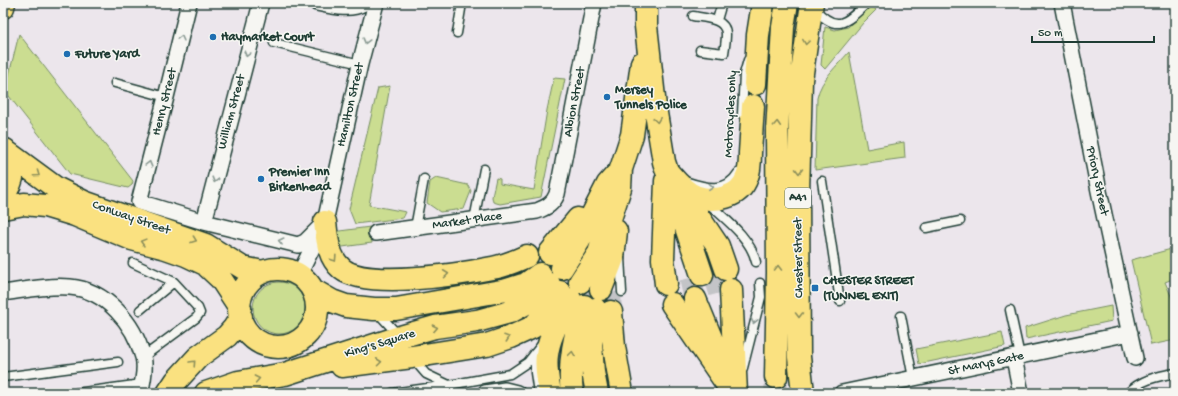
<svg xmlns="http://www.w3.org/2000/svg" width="1178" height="396" font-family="'Gochi Hand',sans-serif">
<rect width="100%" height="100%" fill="#ece6ec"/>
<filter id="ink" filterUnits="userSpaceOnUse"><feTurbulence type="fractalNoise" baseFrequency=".025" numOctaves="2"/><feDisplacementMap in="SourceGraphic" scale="8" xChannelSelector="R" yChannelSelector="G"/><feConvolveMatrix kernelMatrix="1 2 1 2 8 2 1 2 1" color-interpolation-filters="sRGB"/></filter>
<g filter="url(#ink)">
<path fill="#cbdd91" stroke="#758d62" d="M871 5 876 10 863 23 825 69 821 65 825 27 835 30 848 27Z
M19 34 133 181 132 185 128 188 70 174 5 91Z
M849 52 867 149 904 142 905 158 815 170 817 98C821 79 837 66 849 52Z
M554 78 565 79 541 197 500 204 493 202 492 197 496 178 500 179V184L534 190 547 110Z
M390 86 369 205 406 212 403 218 355 224 349 209 378 88Z
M436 178 468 185 471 191 464 209 440 212 427 203 430 182Z
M370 227 372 243 335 248 332 232Z
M1175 248V278L1165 282 1175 305V340L1151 345 1131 260Z
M253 308a26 26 0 1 1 52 0a26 26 0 1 1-52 0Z
M1111 306 1112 321 1026 339 1025 328 1066 315Z
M1002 332 1005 346 919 364 916 349Z"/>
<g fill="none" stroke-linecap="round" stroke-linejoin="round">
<path stroke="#c3c4c7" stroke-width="22" stroke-dasharray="22 11" stroke-linecap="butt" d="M714 272 720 293
M690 278 695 299
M560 292 571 275
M610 292 611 312
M584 306 589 286"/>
<path stroke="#c3c4c7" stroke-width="22" stroke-dasharray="22 11" stroke-linecap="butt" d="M775 393 776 377"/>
<defs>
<path id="lane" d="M815 9C837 34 847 22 867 3
M693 16C704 18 726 18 726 34 726 40 725 47 724 53L700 50
M717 20 722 3
M457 33 462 3
M274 43 360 64
M115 83 166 97
M742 114 744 74 748 60
M822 181 840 301
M688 182C706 188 726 193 738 173
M708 203C725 219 751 238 756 262
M474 220 484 169
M415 228 424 179
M926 228 960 221
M620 257 622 292
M133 263 174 282 198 308 200 313 196 318 143 357
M140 310 174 282
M1010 310 1020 356
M379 314 399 336
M901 316 913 378
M535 353V373L538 393
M413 359 426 374 449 385
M743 368 761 297 760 283
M3 377 118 362
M76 393 142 384
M392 393 449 385 510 374 528 362 543 343
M1128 393C1140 380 1158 376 1175 373"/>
<path id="street" d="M189 3 166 97 139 202 204 222 298 245 305 242 325 222
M317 3C332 6 350 11 364 3
M1062 3 1099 191 1135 358
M204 222 261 3
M376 233 537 211C547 207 553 204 557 194L594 3
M299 275 325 222 360 64 376 3
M3 293C25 290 48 285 70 287 106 290 134 323 143 357 146 368 143 382 140 393
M1014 358 1021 393
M485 393 505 390 517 393
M842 393 1130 333"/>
<path id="primary" d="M646 3V26L655 107 664 162 702 275
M3 7 4 3
M3 149 56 188 84 202 206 245 243 268 263 272
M3 196C15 179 16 168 5 150
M685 197 718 246 726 269
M3 208 24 204 45 206 75 215 132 239 166 248 186 255 205 264 221 279 240 308
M325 222C327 239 328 257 342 269 366 289 462 274 492 268 504 266 516 261 527 256
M550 253 578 219
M562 268 579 241 608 184 616 175
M239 308a39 39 0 1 1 78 0a39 39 0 1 1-78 0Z
M580 282 599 253 620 188 621 169 632 135 642 63
M666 284 663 259 666 181
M601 289 613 258 616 231
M313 290 332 301 346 306 374 309H396L507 290 526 284 540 274
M731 290 736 393
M695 299 718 355
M672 304 733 393
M595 309 591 344 593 372 597 393
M611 312 614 347 622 393
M342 366 412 357 487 345 511 337 533 327 550 308 560 292
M168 393 176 381 198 357 227 336 234 328 241 317
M206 393 238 382 285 374 400 337 435 327 477 321 510 312 530 301 549 284
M550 393C548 381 545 367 547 355 549 335 561 317 570 299
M572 393C568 363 575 334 584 306"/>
<path id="highway" d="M755 84 758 35 763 3
M667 171C675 180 683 191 695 196 714 203 740 198 747 177 750 170 750 161 750 153 751 137 752 122 753 106
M776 377 778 273 777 132 783 27 787 3
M803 393 799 357 798 193 801 80 812 3"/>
</defs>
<use href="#lane" stroke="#1f3d34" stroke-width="11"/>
<use href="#street" stroke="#1f3d34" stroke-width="18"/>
<use href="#primary" stroke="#1f3d34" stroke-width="25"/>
<use href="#highway" stroke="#1f3d34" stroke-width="25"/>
<use href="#lane" stroke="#f6f6f2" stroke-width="8"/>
<use href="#street" stroke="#f6f6f2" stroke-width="15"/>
<use href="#primary" stroke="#fae180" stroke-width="22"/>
<use href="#highway" stroke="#fae180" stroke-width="22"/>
</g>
<defs><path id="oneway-chevron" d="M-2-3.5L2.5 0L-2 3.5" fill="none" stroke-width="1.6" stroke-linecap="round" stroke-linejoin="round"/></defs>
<g stroke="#8a9a93">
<use href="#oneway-chevron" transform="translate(181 38) rotate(-76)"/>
<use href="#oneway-chevron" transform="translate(366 41) rotate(105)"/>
<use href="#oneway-chevron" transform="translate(247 54) rotate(105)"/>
<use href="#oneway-chevron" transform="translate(149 164) rotate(-75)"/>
<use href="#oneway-chevron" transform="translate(215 180) rotate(105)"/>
<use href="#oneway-chevron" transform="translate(711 187) rotate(3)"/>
<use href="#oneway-chevron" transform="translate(281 241) rotate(-166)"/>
<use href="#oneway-chevron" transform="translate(754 321) rotate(104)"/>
</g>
<g stroke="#8c8f5a">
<use href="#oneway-chevron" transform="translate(806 42) rotate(98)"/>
<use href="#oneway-chevron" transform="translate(657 120) rotate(82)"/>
<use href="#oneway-chevron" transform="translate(777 124) rotate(-87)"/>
<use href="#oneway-chevron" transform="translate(799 171) rotate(91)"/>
<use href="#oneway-chevron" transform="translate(37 174) rotate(35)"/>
<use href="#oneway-chevron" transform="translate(194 240) rotate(20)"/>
<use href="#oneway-chevron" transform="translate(143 242) rotate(-165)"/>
<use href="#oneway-chevron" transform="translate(334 259) rotate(57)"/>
<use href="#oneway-chevron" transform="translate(778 268) rotate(-90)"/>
<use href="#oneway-chevron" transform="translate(446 274) rotate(-7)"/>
<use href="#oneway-chevron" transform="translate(799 315) rotate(90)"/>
<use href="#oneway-chevron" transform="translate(435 328) rotate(-12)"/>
<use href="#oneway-chevron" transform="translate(507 338) rotate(-19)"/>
<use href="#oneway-chevron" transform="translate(572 354) rotate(-82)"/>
<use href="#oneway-chevron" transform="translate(379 362) rotate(-7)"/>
<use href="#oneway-chevron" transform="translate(193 363) rotate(-47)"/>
<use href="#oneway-chevron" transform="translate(257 379) rotate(-11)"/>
</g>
</g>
<g fill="#1f6fb2" stroke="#f6f6f2" stroke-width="1.5">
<circle cx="213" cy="37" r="4"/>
<circle cx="67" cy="54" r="4"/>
<circle cx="607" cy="97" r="4"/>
<circle cx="261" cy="179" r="4"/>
<rect x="811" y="284" width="8" height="8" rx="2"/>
</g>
<g text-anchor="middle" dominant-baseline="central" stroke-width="3" stroke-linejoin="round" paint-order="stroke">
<rect fill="#f6f6f2" stroke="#60746d" stroke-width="1" x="785" y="188" width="26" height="20" rx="3"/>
<g font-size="12" font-weight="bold" fill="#1f3d34">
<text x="798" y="198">A41</text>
</g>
<g font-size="13" font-weight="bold" fill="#1f3d34" stroke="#f6f6f2" text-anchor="start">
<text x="221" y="37">Haymarket Court</text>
<text x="75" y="54">Future Yard</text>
<text x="615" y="90">Mersey<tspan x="615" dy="15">Tunnels Police</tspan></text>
<text x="269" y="172">Premier Inn<tspan x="269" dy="15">Birkenhead</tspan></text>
<text x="823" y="281">CHESTER STREET<tspan x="823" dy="15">(TUNNEL EXIT)</tspan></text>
</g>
<g font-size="13" fill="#1f3d34" stroke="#f6f6f2">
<text transform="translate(165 102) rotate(-76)">Henry Street</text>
<text transform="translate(575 102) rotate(-79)">Albion Street</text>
<text transform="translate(351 105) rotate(-77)">Hamilton Street</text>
<text transform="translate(232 112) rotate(-75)">William Street</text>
<text transform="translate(731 114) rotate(-87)">Motorcycles only</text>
<text transform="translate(1097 181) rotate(78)">Priory Street</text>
<text transform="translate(131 218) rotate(19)">Conway Street</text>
<text transform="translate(467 221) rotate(-8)">Market Place</text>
<text transform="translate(799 258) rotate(-91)">Chester Street</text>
<text transform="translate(380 344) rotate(-17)">King's Square</text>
<text transform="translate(986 364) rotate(-12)">St Marys Gate</text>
</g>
</g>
<rect width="1178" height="396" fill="none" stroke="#f6f6f2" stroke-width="16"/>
<rect x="8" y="8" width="1162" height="380" fill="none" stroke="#1f3d34" stroke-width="1.5" filter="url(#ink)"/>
<path d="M1032 36v6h122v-6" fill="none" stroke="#1f3d34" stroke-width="2"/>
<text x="1038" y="36" font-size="12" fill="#1f3d34" stroke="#f6f6f2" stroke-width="3" paint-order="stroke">50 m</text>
</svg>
